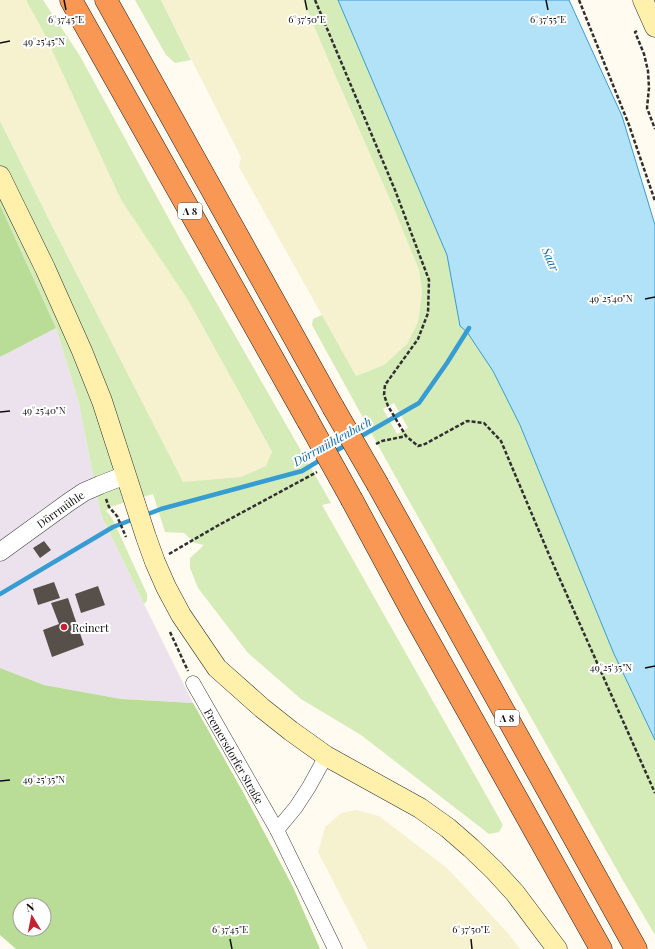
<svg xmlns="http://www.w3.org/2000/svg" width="655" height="949" font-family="'Playfair Display',serif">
<rect width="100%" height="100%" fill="#fffbf0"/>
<path fill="#ebe2ed" d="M56 328 78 399 101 515 144 604 193 703 121 699 44 685 0 668V357Z"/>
<path fill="#f6f1cf" d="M0 0H26L43 31 121 200 188 300 272 453 266 466 241 477 183 483 52 226 0 121Z
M161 0H303L328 59 392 204 419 270 422 291 418 322 407 344 384 365 356 376 239 167 241 157Z
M356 810 379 816 447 868 508 933 520 949H368L318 852 325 827 341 813Z"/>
<path fill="#d5ebb8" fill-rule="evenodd" d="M26 0H43L80 56 181 241 331 503 322 505 503 825 499 832 489 834 361 735 301 699 248 653 198 588 190 568V558L204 545 195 543 184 533 165 532 153 494 110 507 106 511 110 515 114 522 147 594V601L144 604 101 515 78 399 56 328 0 205V121L52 226 183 482 241 477 266 466 272 452 188 300 121 200 43 31Z
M135 0H161L191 60 175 63 166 55Z
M303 0H338L447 255 460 326 467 332 493 371 520 425 614 654 655 740V935L621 877 395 476 312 325 313 319 322 315 356 376 384 365 407 344 418 322 422 291 419 270 392 204 328 59ZM394 403 408 428 397 434 383 409Z"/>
<path fill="#b9dc96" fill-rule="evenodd" d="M0 205 56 328 0 357Z
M0 668 44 685 121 699 193 703 244 794 293 887 320 949H16L0 935ZM20 905H44V929H20Z"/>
<path fill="#b2e2f8" stroke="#379cd2" d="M338 0H569L622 116 655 225V740L614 654 520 425 493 371 467 332 460 326 447 255Z"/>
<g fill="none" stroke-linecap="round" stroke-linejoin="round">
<path stroke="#379cd2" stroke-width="4.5" d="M358 438 419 403 447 363 469 328
M332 453 348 444
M143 516 161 509 302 471 322 459
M0 594 113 527 134 519"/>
</g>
<path fill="#574f4a" d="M44 541 51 550 40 558 33 548Z
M54 582 60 598 38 605 33 589Z
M98 586 105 605 81 613 75 594Z
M68 598 84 645 52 657 43 630 59 624 51 603Z"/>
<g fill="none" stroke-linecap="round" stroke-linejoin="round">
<defs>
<g id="minor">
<path id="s1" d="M193 683 277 830 335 949"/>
<path d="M277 830 296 807 309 787 326 756"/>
</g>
<g id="tertiary">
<path id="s2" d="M0 552 69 502 84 492 100 485 126 475"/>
</g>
<path id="secondary" d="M643 0 655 27
M0 176 45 268 82 351 102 401 146 537 155 562 166 587 181 615 217 668 262 708 291 731 326 756 420 808 448 828 471 848 494 870 515 893 557 949"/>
<path id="motorway" d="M71 0 308 421
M106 0 333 407
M378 485 636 949
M352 500 414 615 601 949"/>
</defs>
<use href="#minor" stroke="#414141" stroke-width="15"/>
<use href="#tertiary" stroke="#414141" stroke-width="19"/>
<use href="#secondary" stroke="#303030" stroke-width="21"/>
<use href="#motorway" stroke="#1f1f1f" stroke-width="23"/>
<path stroke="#303030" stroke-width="2.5" stroke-dasharray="4 2" stroke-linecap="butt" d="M315 0 395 190 429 280 428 313 418 339 385 385 384 395 388 406 406 436 418 446 425 444 467 421 484 423 501 441 550 557 655 793
M579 0 629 125 655 201
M637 31 635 32 644 54 648 71 649 88 647 108 655 129
M376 444 382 441 406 436
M106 499 109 507 117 516 126 537
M169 554 217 526 317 472
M170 632 188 671"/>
<use href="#minor" stroke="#fff" stroke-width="14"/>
<use href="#tertiary" stroke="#fff" stroke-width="18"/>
<use href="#secondary" stroke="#fff1ab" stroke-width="20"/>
<use href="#motorway" stroke="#f99754" stroke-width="22"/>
<defs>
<path id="motorway-bridge" d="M333 407 378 485
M308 421 352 500"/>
</defs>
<use href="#motorway-bridge" stroke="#1f1f1f" stroke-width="23" stroke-linecap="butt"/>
<use href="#motorway-bridge" stroke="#f99754" stroke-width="22"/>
</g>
<path fill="none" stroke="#0e0e0e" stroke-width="1.5" d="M64 0 66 10M305 0 307 10M546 0 548 10M0 43 10 41M645 299 655 297M0 412 10 411M645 668 655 666M0 781 10 780M230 939 232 949M471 939 472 949"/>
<circle fill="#c32131" stroke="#fff" stroke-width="1.5" cx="64" cy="627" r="4"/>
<g text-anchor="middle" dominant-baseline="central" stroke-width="4" stroke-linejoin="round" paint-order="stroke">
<g fill="#fff" stroke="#565656" stroke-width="1">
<rect x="178" y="203" width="24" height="16" rx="3"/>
<rect x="495" y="710" width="24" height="16" rx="3"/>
</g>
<g font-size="10" font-weight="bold" fill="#0e0e0e">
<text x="190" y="211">A 8</text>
<text x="507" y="718">A 8</text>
</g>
<g font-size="11" fill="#0e0e0e" stroke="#fff">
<text stroke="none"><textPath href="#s2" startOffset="74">Dörrmühle</textPath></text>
<text stroke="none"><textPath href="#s1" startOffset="84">Fremersdorfer Straße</textPath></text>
</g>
<g font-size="11" fill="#0e0e0e" stroke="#fff" text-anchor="start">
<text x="72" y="627">Reinert</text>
</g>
<g font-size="12" font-style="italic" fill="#136da5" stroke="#fff">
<text transform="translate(551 259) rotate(67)">Saar</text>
<text transform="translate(332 441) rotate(-29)">Dörrmühlenbach</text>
</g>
</g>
<g font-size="10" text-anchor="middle" fill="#0e0e0e" stroke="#fff" stroke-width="4" stroke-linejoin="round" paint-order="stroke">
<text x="548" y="23">6°37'55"E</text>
<text x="66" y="23">6°37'45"E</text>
<text x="307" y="23">6°37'50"E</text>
<text x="44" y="45">49°25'45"N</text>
<text x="611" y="302">49°25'40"N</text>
<text x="44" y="414">49°25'40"N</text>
<text x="611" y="671">49°25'35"N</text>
<text x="44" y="783">49°25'35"N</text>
<text x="230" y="933">6°37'45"E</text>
<text x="471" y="933">6°37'50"E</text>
</g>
<g transform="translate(32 917) rotate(350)"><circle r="19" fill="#ffffff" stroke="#9f9f9f"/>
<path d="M0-3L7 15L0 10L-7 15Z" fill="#c32131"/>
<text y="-6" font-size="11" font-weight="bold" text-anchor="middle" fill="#0e0e0e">N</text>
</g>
</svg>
